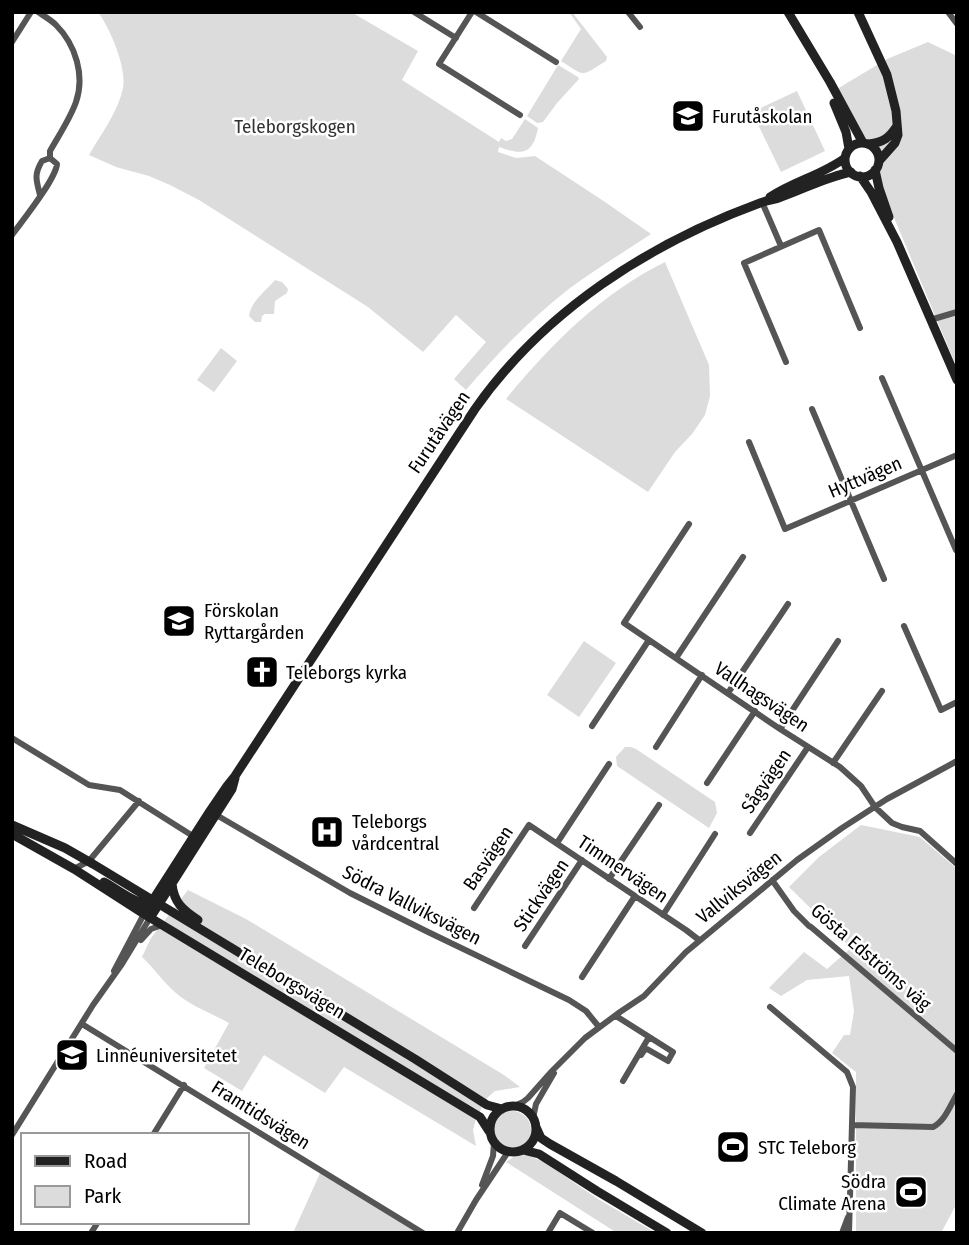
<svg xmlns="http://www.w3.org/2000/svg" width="969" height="1245" font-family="'Fira Sans Condensed',sans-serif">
<rect width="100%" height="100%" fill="#fff"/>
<path fill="#dcdcdc" d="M98 12H351L418 51 402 80 499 142 501 138 506 141 512 139 525 119 538 128C533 154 523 156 499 147L498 152 516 158 535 156 605 202 651 234C624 252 596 269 570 288 531 318 498 353 466 390L454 379 486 342 456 315 423 352 368 307 199 200 170 185 149 176 116 167 89 155C101 134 118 112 123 88 127 68 110 28 98 12Z
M569 12H572L607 57 606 61C580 77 586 77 561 61L581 29Z
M928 42 957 56V368L890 208 879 174 882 162 879 149 864 138 837 89 887 59Z
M558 65 578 77 579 79 557 103 543 122 537 123 527 116Z
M797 91 825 151 781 172 752 112Z
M665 262 709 365 710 396 705 415 692 434 675 452 648 492 506 399C550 345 602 293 665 262Z
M275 280 282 282 288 289 287 293 275 301 274 314H265L262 316 261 322H255L249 316C251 301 265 292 275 280Z
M221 348 237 361 214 392 197 380Z
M584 641 616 663 579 717 547 695Z
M625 747H631L636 749 715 802 717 813 709 828 617 766 616 757Z
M861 825 920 837 957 869V1203L941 1233H856V1072L832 1053 844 1035H850L854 1011 849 976 807 980 781 996 769 988 804 952 827 969 851 948 789 887 819 857Z
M188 890 246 919 504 1075 520 1087 495 1091 487 1098 476 1119 473 1130 476 1146 344 1067 325 1093 264 1055 242 1091 204 1068 229 1023C213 1014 189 1005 176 993 163 982 154 968 142 957L151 938Z
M493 1130a19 19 0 1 1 38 0a19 19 0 1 1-38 0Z
M527 1155 544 1162 598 1199 656 1233H617L506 1162 515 1156Z
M321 1171 417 1233H293Z"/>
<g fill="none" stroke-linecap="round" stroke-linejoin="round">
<path stroke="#555" stroke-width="6" d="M38 12C44 16 51 20 56 25 76 45 85 76 76 102 70 119 59 135 50 151V158
M414 12 456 38
M472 12 439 64 520 115
M476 12 556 62
M628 12 640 27
M948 12 957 24
M12 42 31 12
M762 202 781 246
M12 235C23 220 56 179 57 164L50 158 42 161C34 174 36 180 40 195
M930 320 957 312
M786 362 744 263 819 230 860 328
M882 378 956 550
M812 409 884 579
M749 442 785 529 957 455
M689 524 624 623 780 729 840 767 861 786 875 807 892 823 902 827 920 831 957 864
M904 626 941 710 957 702
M676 658 743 557
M728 693 788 604
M592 726 649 640
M780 729 838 641
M12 738 89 785 120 790 196 838
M656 747 702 675
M833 763 882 691
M707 783 755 711
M213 813 350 893 426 931 569 1000 586 1011 599 1027
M750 833 808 747
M557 843 609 764
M74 869 89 861 139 801
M609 879 659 805
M772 880 794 911 809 926 811 927 957 1051
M474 908 529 825 686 930 699 940
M663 915 715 834
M141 940 151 929 162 925
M525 946 582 860
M114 971 144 914
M582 977 635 896
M770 1007 847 1072 853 1087 849 1233
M616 1016 673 1052 668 1061 647 1049H645L641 1055
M82 1024 423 1233
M623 1081 649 1037
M514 1106 523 1102 528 1098 552 1071 585 1038 620 1012 644 996 686 952 797 860 842 828 887 799 957 761
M533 1118 536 1104 554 1073
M852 1125 933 1127C945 1121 950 1106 957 1094
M12 1135 93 1005 122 964 150 918
M153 1135 184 1085
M482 1185 493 1156 494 1143
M91 1233 98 1222
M457 1233 476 1200 508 1152
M548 1233 560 1213 593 1233
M842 1233 848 1217"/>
<path stroke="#222" stroke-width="9" d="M788 12 830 82 863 143
M858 12 887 75 896 111 898 135 895 143 879 161
M834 103 846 132 849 149
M845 160a17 17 0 1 1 34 0a17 17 0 1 1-34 0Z
M869 144C884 142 889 138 897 126
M875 170 879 188 889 217
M860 176 871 192 897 242 957 380
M770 197C794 181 822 175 845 158
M12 825 65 848 93 864 415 1059 487 1105 502 1109
M12 834 74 869 144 914 480 1117 489 1131
M104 882C119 890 136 905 154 905
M172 884C174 903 183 910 198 920
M144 914 210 811 227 786 235 776 475 409C544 311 648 244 760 203 767 200 774 200 781 197 804 189 826 177 851 172
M150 918 232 789 235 778
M490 1129a23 23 0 1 1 46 0a23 23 0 1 1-46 0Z
M536 1127 541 1138 550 1144 616 1181 702 1233
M523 1150 539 1154 597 1191 667 1233"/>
</g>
<defs>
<symbol id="school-square" viewBox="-11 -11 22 22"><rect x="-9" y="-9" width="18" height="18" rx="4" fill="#000" stroke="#fff"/><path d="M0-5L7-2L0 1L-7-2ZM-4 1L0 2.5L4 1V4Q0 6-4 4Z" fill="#fff"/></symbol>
<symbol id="church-square" viewBox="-11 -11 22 22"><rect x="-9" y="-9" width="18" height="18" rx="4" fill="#000" stroke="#fff"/><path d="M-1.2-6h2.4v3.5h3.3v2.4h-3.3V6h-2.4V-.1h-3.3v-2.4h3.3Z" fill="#fff"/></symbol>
<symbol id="hospital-square" viewBox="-11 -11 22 22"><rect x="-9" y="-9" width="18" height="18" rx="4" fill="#000" stroke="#fff"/><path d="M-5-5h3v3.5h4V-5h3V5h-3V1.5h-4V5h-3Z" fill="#fff"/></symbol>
<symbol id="university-square" viewBox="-11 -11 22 22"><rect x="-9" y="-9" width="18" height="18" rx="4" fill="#000" stroke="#fff"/><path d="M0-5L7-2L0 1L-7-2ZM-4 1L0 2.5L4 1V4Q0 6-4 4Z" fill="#fff"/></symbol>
<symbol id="stadium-square" viewBox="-11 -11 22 22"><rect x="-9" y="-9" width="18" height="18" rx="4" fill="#000" stroke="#fff"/><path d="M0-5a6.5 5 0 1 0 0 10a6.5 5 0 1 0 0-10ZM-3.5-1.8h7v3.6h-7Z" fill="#fff"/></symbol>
</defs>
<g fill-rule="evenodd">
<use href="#school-square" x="669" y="97" width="38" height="38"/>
<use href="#school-square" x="160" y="602" width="38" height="38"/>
<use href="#church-square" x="243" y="653" width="38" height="38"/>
<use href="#hospital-square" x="308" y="813" width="38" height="38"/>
<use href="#university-square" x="53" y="1036" width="38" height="38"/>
<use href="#stadium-square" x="714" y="1128" width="38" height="38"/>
<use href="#stadium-square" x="892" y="1173" width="38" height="38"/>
</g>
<g text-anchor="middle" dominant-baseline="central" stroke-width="5" stroke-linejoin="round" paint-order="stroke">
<g font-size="19" fill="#000" stroke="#fff" text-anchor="start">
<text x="712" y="116">Furutåskolan</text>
<text x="204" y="610">Förskolan<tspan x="204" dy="22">Ryttargården</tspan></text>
<text x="286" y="672">Teleborgs kyrka</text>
<text x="352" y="821">Teleborgs<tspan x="352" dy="22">vårdcentral</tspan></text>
<text x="96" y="1055">Linnéuniversitetet</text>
<text x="758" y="1147">STC Teleborg</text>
<text x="886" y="1181" text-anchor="end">Södra<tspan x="886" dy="22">Climate Arena</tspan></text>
</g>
<g font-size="19" fill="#333" stroke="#fff">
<text x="295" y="126">Teleborgskogen</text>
</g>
<g font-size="19" fill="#000" stroke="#fff">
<text transform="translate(439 432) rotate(-56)">Furutåvägen</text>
<text transform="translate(865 477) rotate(-23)">Hyttvägen</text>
<text transform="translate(762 697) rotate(34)">Vallhagsvägen</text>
<text transform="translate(766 781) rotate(-56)">Sågvägen</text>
<text transform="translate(488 858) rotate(-56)">Basvägen</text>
<text transform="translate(623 869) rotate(34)">Timmervägen</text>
<text transform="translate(739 887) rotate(-39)">Vallviksvägen</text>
<text transform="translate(541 895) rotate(-56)">Stickvägen</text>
<text transform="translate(412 905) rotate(27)">Södra Vallviksvägen</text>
<text transform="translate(871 957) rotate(41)">Gösta Edströms väg</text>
<text transform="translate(292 983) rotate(31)">Teleborgsvägen</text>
<text transform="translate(261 1115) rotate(32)">Framtidsvägen</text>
</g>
</g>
<rect width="969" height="1245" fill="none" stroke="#000000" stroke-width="28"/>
<rect x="21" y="1133" width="228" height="91" fill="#ffffff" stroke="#999999" stroke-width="2"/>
<rect x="35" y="1156" width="35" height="10" fill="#222222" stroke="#999999" stroke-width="2"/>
<text x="84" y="1168" font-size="21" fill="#000000">Road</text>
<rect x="35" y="1186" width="35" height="21" fill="#dcdcdc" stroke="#999999" stroke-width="2"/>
<text x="84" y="1203" font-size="21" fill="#000000">Park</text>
</svg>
